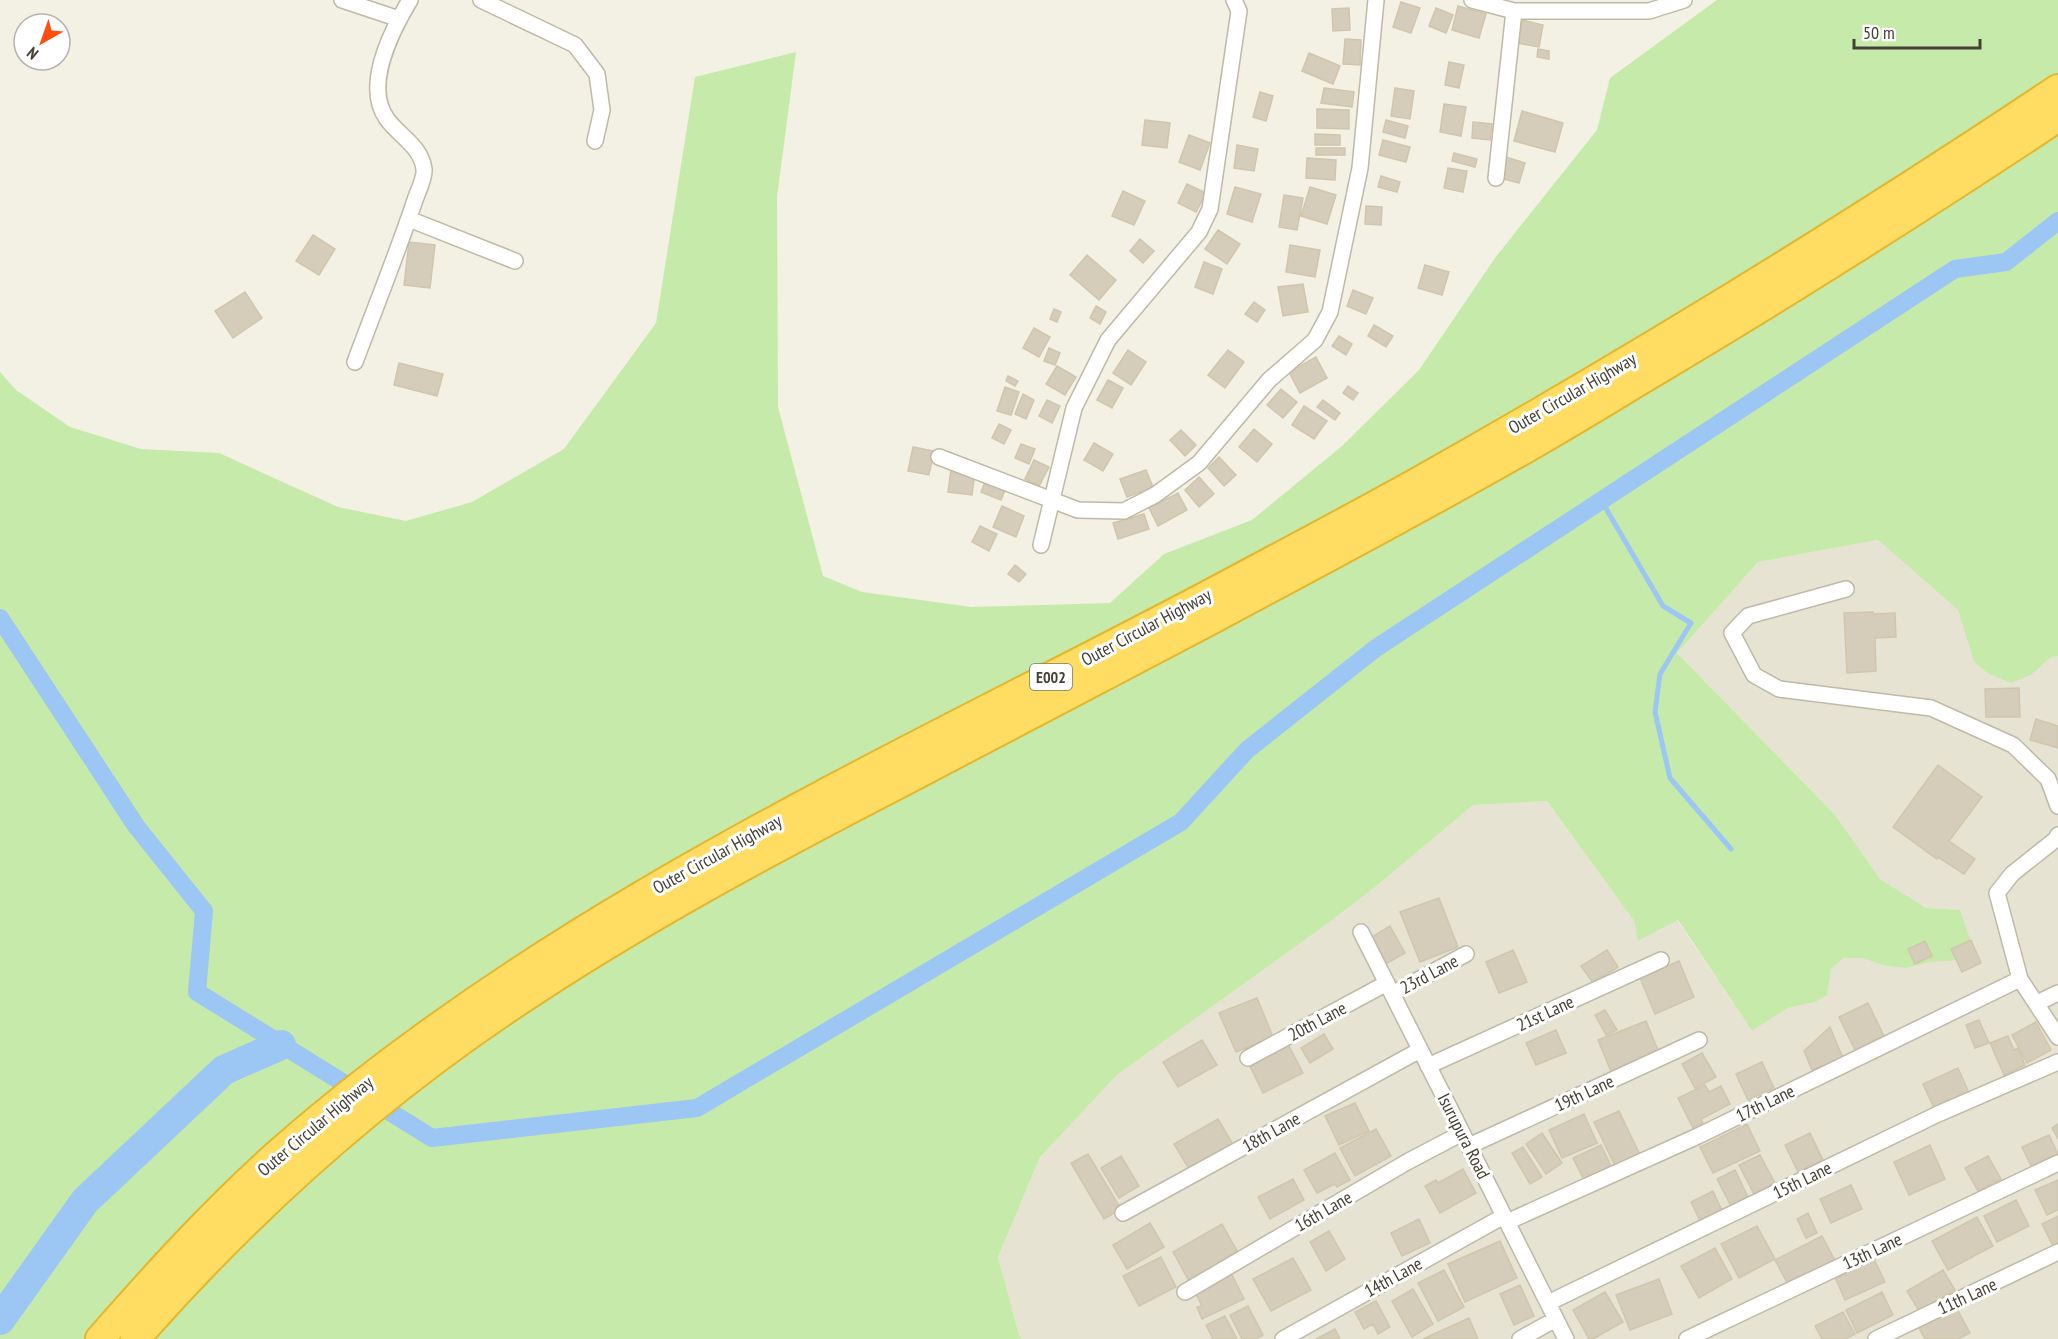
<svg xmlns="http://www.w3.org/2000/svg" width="2058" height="1339" font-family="'PT Sans Narrow',sans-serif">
<rect width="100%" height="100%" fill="#f3f0e4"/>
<path fill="#e7e3d2" d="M1878 540 1958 610 1974 662 2031 675 2051 657 2058 656V1339H1022L1019 1335 998 1257 1040 1157 1117 1075 1320 929 1374 888 1473 805 1547 801 1634 921 1638 941 1677 920 1752 1031 1788 1008 1815 1002 1831 969 1844 958H1862L1886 966 1906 968 1931 962 1960 910 1928 908 1880 879 1836 816 1677 653 1758 562Z"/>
<path fill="#c6eaaa" d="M1717 0H2058V656L2051 657 2031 675 2011 683 1989 674 1974 662 1958 610 1878 540 1758 562 1677 653 1836 816 1880 879 1927 908 1960 910 1970 939 1958 960 1931 962 1906 968 1886 966 1862 958H1844L1831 969 1827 995 1815 1002 1788 1008 1752 1031 1678 920 1638 941 1634 921 1547 801 1473 805 1374 888 1320 929 1117 1075 1040 1157 998 1257 1019 1335 1022 1339H0V372L16 390 70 427 141 449 219 453 338 507 406 521 472 502 564 449 656 323 695 77 796 52 777 197 778 407 823 576 862 592 971 607 1110 603 1164 554 1252 520 1342 446 1419 370 1495 258 1597 130 1610 78Z"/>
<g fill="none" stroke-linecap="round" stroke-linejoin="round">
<path stroke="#9cc6f4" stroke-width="5" d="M1601 500 1663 606 1691 623 1660 674 1655 712 1670 778 1731 849"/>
<path stroke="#9cc6f4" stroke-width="18" d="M0 618 136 826 204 911 197 992 432 1138 697 1108 1181 822 1247 750 1376 648 1955 269 2006 262 2058 221"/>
<path stroke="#9cc6f4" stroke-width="30" d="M0 1320 85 1201 224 1070 281 1045"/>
</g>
<path fill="#d5cdb9" stroke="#d0c6ac" stroke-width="1.5" d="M1401 2 1420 8 1411 33 1393 27Z
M1458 6 1486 14 1479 38 1452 30Z
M1349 8 1350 30 1333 31 1332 9Z
M1436 8 1453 15 1446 33 1429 26Z
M1522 20 1543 25 1539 47 1517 43Z
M1345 39 1361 40 1360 65 1343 64Z
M1538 49 1549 51V59L1537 57Z
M1309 53 1340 66 1333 84 1302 71Z
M1449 62 1464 65 1459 88 1445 85Z
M1324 88 1354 92 1352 107 1321 103Z
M1395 88 1414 91 1410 119 1391 116Z
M1260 92 1273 96 1266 121 1253 117Z
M1444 104 1466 107 1461 136 1440 132Z
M1317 109 1349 110V129L1317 128Z
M1522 111 1563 123 1555 152 1514 141Z
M1145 120 1170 123 1167 148 1142 145Z
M1386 120 1408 126 1405 138 1383 132Z
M1473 122 1492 124 1490 140 1472 138Z
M1315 134 1340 135V145H1315Z
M1189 135 1210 143 1200 170 1179 162Z
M1383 140 1410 147 1406 162 1379 155Z
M1237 145 1258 149 1254 171 1234 168Z
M1316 148H1345V155H1316Z
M1454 153 1477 159 1475 167 1452 161Z
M1506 157 1525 163 1519 183 1500 178Z
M1307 158 1336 160 1335 180 1306 178Z
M1448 168 1467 171 1463 192 1444 188Z
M1381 176 1400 182 1397 192 1378 187Z
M1187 184 1206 193 1196 212 1178 203Z
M1235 187 1261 194 1252 222 1227 214Z
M1310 187 1336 195 1327 224 1301 216Z
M1123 191 1145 201 1134 225 1112 216Z
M1284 195 1303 198 1297 230 1279 227Z
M1366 206 1382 207 1381 225 1365 224Z
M1218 230 1240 244 1227 264 1205 249Z
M313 235 335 249 319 275 296 261Z
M1140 239 1154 251 1143 263 1130 251Z
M409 242 435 245 430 288 404 285Z
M1290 245 1320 250 1315 277 1286 272Z
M1087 255 1116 280 1099 300 1070 275Z
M1204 262 1222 269 1213 294 1195 287Z
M1425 265 1449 272 1442 295 1418 288Z
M1303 284 1308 312 1283 316 1278 287Z
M1353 290 1373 298 1366 314 1347 306Z
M245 292 262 318 233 338 215 311Z
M1254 302 1265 310 1257 322 1245 314Z
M1096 306 1106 312 1100 324 1090 318Z
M1054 309 1061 312 1057 322 1050 319Z
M1374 325 1393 336 1386 347 1368 336Z
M1034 328 1050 337 1039 357 1023 348Z
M1339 336 1352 344 1346 355 1332 346Z
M1049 348 1060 353 1055 365 1044 361Z
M1128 350 1146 362 1131 385 1113 373Z
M1228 350 1244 362 1225 388 1208 375Z
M1316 357 1327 378 1300 393 1289 372Z
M399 363 443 374 437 396 394 385Z
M1057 366 1076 377 1065 395 1046 384Z
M1008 376 1018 381 1015 386 1006 381Z
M1108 380 1123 388 1112 408 1097 400Z
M1348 386 1358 393 1353 400 1343 393Z
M1005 387 1019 392 1011 415 997 411Z
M1281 389 1297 402 1283 418 1267 405Z
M1023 394 1034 400 1026 419 1015 414Z
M1047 400 1060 406 1052 423 1039 416Z
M1323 400 1340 413 1335 420 1317 407Z
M1304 406 1327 421 1314 439 1292 425Z
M999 424 1011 430 1004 444 992 438Z
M1254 429 1272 444 1257 462 1239 447Z
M1181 430 1196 445 1185 456 1170 440Z
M1094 443 1113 454 1103 471 1084 460Z
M1021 444 1035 449 1029 464 1015 458Z
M913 447 934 451 929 475 908 471Z
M1219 457 1236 475 1224 486 1208 468Z
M1034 460 1049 467 1039 486 1025 479Z
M951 469 975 472 972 495 948 492Z
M1146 470 1153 487 1127 497 1120 479Z
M987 477 1007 485 1001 500 981 492Z
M1199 477 1214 494 1199 507 1185 490Z
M1178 493 1187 510 1158 526 1149 508Z
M1002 506 1024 516 1016 537 993 527Z
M1144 514 1149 529 1118 539 1113 523Z
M980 526 997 534 989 551 972 542Z
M1015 565 1026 574 1019 582 1008 574Z
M1873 612V614L1895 613 1896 637 1875 638 1876 671 1847 673 1844 613Z
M2019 688 2020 717H1986L1985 689Z
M2036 719 2058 726V748L2030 740Z
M1938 765 1982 797 1949 841 1975 859 1964 874 1938 857 1937 859 1893 827Z
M1439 898 1458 947 1420 962 1400 912Z
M1390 926 1405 953 1382 966 1367 940Z
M1971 940 1981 963 1962 972 1951 949Z
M1925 941 1932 956 1915 964 1908 949Z
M1513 950 1527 982 1499 993 1486 962Z
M1607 950 1618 967 1593 983 1581 966Z
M1679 961 1694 997 1655 1014 1640 978Z
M1257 998 1273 1037 1236 1052 1219 1013Z
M1868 1003 1884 1036 1855 1050 1839 1017Z
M1605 1010 1617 1030 1606 1035 1595 1015Z
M1979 1020 1989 1043 1975 1048 1966 1025Z
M1646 1021 1660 1055 1612 1074 1598 1040Z
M2036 1022 2051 1050 2027 1063 2012 1035Z
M1830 1027 1843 1058 1812 1070 1804 1051Z
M1556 1030 1566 1053 1536 1065 1526 1043Z
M1324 1034 1333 1049 1310 1063 1301 1048Z
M2008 1036 2014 1050 2018 1048 2025 1065 2004 1075 1990 1043Z
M1202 1040 1217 1065 1178 1087 1163 1062Z
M1289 1046 1303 1073 1263 1093 1250 1066Z
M1702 1053 1716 1077 1695 1088 1682 1064Z
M1762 1062 1774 1088 1748 1100 1736 1074Z
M1958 1068 1969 1093 1934 1108 1923 1084Z
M1705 1085 1709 1092 1721 1086 1730 1104 1701 1119 1703 1123 1693 1128 1678 1098Z
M1355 1103 1369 1131 1339 1145 1325 1116Z
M1619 1111 1642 1159 1617 1170 1594 1122Z
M1584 1114 1597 1143 1562 1158 1549 1130Z
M1218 1119 1235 1148 1192 1174 1174 1144Z
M1747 1124 1760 1151 1713 1173 1700 1147Z
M2058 1124V1139L2052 1128Z
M1376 1129 1391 1156 1355 1176 1340 1148Z
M1542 1133 1562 1163 1546 1174 1526 1144Z
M1810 1133 1823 1160 1798 1172 1785 1145Z
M2049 1135 2058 1154V1158L2033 1170 2022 1147Z
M1601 1145 1613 1170 1585 1182 1573 1158Z
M1930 1145 1945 1179 1909 1195 1894 1162Z
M1523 1147 1542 1177 1530 1184 1512 1153Z
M1335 1153 1350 1180 1337 1187 1335 1184 1317 1193 1304 1170Z
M1088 1154 1121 1209 1104 1219 1071 1163Z
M1760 1155 1775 1183 1754 1194 1739 1165Z
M1121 1156 1139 1186 1119 1198 1101 1168Z
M1988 1156 2001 1179 1978 1191 1965 1168Z
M1463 1169 1476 1193 1440 1213 1425 1186 1436 1180 1438 1183Z
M1735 1170 1748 1197 1731 1206 1717 1179Z
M1293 1179 1304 1200 1270 1219 1258 1197Z
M2058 1180V1210L2047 1215 2035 1190Z
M1851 1185 1862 1209 1831 1223 1820 1199Z
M1713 1191 1725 1217 1703 1227 1691 1202Z
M2016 1200 2029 1226 1997 1242 1984 1216Z
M1808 1213 1817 1233 1806 1238 1797 1219Z
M2058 1216V1244L2053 1246 2042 1224Z
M1977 1217 1993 1246 1948 1270 1932 1241Z
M1419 1219 1430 1243 1402 1256 1391 1233Z
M1150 1223 1164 1247 1127 1269 1113 1245Z
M1222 1224 1240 1256 1190 1283 1173 1252Z
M1757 1226 1775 1259 1739 1278 1721 1244Z
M1329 1231 1345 1259 1326 1271 1310 1242Z
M1822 1236 1838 1266 1791 1290 1775 1260Z
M1500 1241 1517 1278 1465 1302 1448 1264Z
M1715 1248 1732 1279 1699 1298 1681 1266Z
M1161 1257 1176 1287 1139 1306 1123 1276Z
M1293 1258 1311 1290 1271 1311 1253 1279Z
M1874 1259 1885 1282 1845 1300 1835 1277Z
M1444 1270 1464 1307 1438 1321 1418 1283Z
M1943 1270 1955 1290 1919 1311 1907 1291Z
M1231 1273 1244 1299 1202 1319 1197 1307 1202 1306 1194 1290Z
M1659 1279 1672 1314 1630 1330 1616 1295Z
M1520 1285 1534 1316 1514 1325 1500 1294Z
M1413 1289 1433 1324 1412 1337 1392 1301Z
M1605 1292 1623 1322 1593 1339H1589L1573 1310Z
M1882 1292 1893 1315 1857 1333 1846 1310Z
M1376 1301 1390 1327 1378 1334 1373 1324 1364 1329 1355 1312Z
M1248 1306 1263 1335 1256 1339H1242L1230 1315Z
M1956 1307 1970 1333 1958 1339H1925L1918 1326Z
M1843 1312 1855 1334 1846 1339H1822L1815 1326Z
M1225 1316 1237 1339H1213L1206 1325Z
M1469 1318 1478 1339H1423Z
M1335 1329 1340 1339H1316Z"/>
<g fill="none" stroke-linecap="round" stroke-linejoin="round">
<defs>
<path id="minor" d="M342 0 399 19
M481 0 575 45 597 74 602 110 595 141
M1472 0 1514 11H1649L1684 0
M1496 178 1514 11
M409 219 515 261
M355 362C375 308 397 254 415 200 418 191 425 178 424 169 421 146 399 136 387 119 363 86 392 30 410 0
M939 457 1078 510 1124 511 1155 495 1199 463 1269 380 1315 340 1330 312 1360 168 1376 0
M1041 545 1074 408 1108 340 1199 232 1210 209 1239 11 1234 0
M1846 589 1748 616 1732 633 1754 675 1779 689 1931 708 2013 745 2048 779 2058 806
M2058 835 2056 839 2012 874 1997 893 2020 979 2058 1037
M1361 932 1566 1339
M1392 994 1466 954
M2037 1003 2058 993
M1248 1058 1387 983
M1428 1066 1661 960
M1469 1146 1699 1040
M1123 1213 1420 1050
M1507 1222 1698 1136 2020 979
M1185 1292 1407 1162 1462 1133
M1548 1303 1938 1114 2058 1062
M1283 1339 1504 1216
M1520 1339 1556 1319
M1687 1339 2058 1163
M1876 1339 2058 1252"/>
<path id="motorway" d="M100 1339C157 1274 214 1211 279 1153 552 912 893 762 1212 593 1281 556 1350 520 1418 482 1636 359 1850 228 2058 89
M135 1339C251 1207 384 1088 532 992 651 914 776 847 902 782 1007 726 1113 672 1218 616 1319 562 1421 508 1521 451 1571 423 1620 392 1669 363 1801 284 1930 202 2058 117"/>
</defs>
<use href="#minor" stroke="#bfb9a6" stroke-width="18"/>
<use href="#motorway" stroke="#e5b62c" stroke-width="32"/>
<use href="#minor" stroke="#fff" stroke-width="15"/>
<use href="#motorway" stroke="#ffdd63" stroke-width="28"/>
</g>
<g text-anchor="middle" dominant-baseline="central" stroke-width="6" stroke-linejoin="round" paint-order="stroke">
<rect fill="#fff" stroke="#7d7971" stroke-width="1.5" x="1030" y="664" width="42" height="26" rx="4.5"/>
<g font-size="16" font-weight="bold" fill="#454034">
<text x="1051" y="677">E002</text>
</g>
<g font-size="18" fill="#454034" stroke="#fff">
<text transform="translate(1572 393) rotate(-30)">Outer Circular Highway</text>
<text transform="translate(1146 627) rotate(-28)">Outer Circular Highway</text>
<text transform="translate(717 854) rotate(-29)">Outer Circular Highway</text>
<text transform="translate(1429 974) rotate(-28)">23rd Lane</text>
<text transform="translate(1545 1013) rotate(-25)">21st Lane</text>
<text transform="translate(1317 1021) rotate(-28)">20th Lane</text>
<text transform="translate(1584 1093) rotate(-25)">19th Lane</text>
<text transform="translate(1765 1103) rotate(-26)">17th Lane</text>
<text transform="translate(315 1126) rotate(-40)">Outer Circular Highway</text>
<text transform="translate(1271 1132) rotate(-29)">18th Lane</text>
<text transform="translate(1464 1136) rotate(63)">Isurupura Road</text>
<text transform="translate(1802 1180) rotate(-26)">15th Lane</text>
<text transform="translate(1323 1211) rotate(-30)">16th Lane</text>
<text transform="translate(1872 1251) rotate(-25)">13th Lane</text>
<text transform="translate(1393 1277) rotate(-29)">14th Lane</text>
<text transform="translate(1967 1296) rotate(-25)">11th Lane</text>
</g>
</g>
<g transform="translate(42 42) rotate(220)"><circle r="28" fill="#ffffff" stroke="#b5b3ae" stroke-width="1.5"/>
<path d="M0-4.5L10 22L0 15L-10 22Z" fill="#ff4e0f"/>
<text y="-9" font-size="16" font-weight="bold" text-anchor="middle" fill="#454034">N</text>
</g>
<path d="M1854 39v9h126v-9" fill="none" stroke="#454034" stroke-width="3"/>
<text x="1863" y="39" font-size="18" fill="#454034" stroke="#ffffff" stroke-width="4.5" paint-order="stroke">50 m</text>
</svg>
